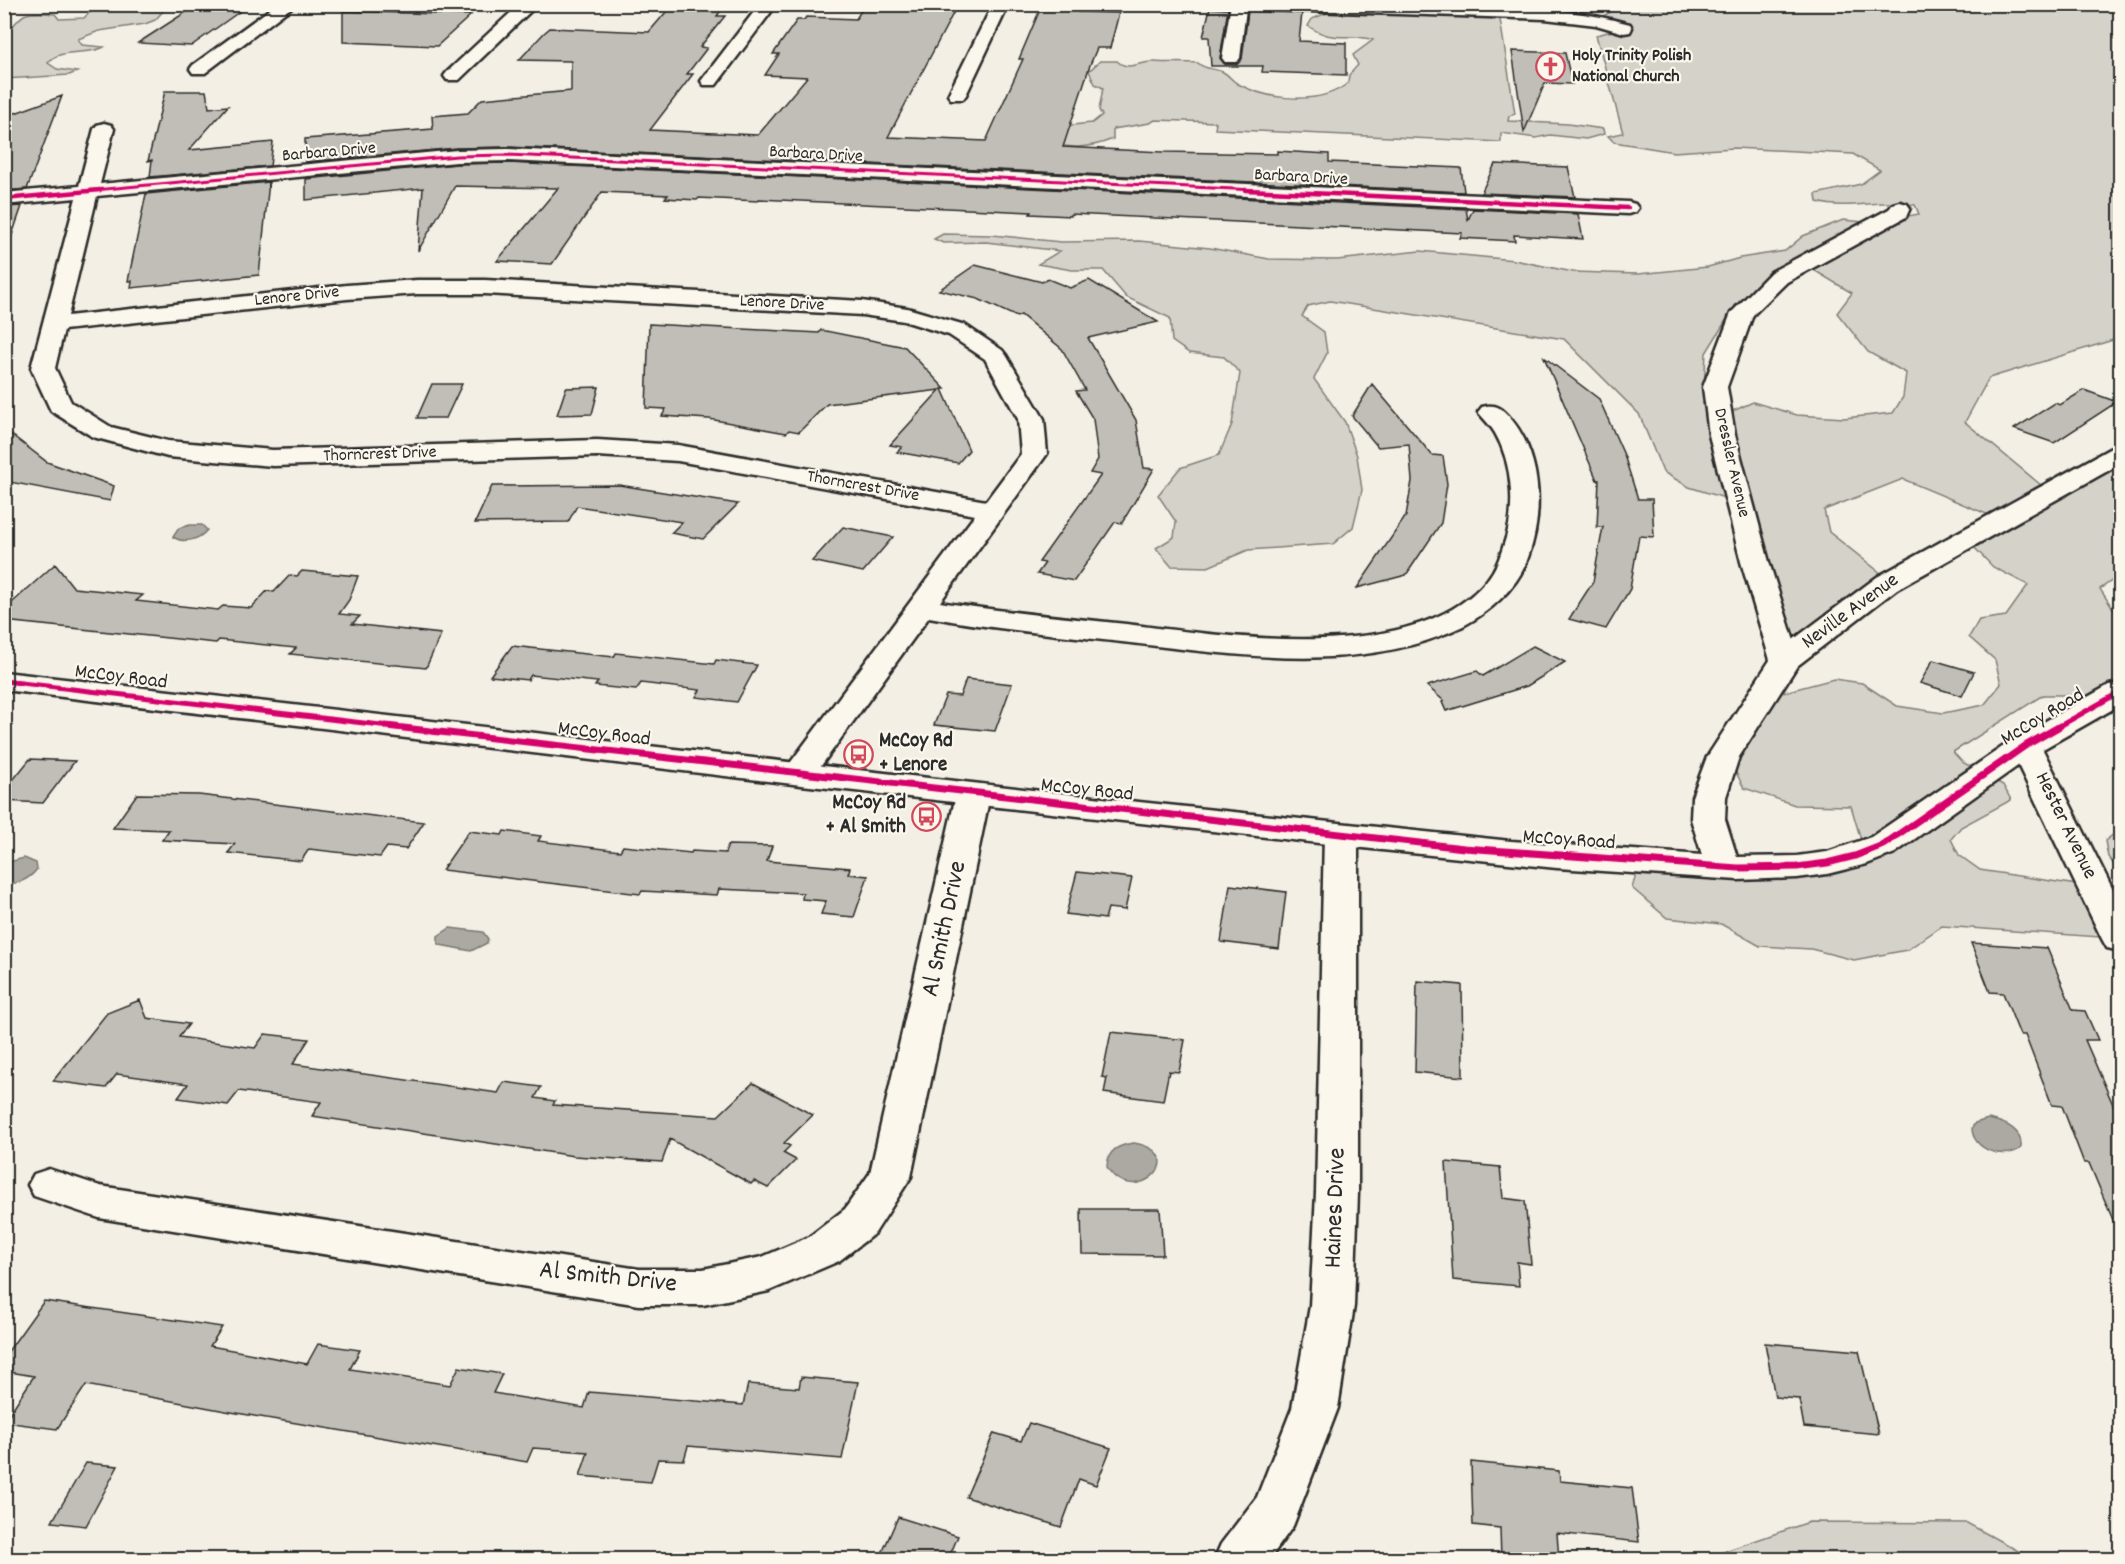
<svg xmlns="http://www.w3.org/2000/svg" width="2125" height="1564" font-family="Dekko,sans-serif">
<rect width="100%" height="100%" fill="#f3efe4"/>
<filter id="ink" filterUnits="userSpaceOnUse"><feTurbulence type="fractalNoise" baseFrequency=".0167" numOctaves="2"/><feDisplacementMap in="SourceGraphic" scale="12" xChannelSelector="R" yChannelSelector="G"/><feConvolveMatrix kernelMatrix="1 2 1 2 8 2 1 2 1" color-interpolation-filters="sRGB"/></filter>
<g filter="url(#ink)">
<path fill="#d5d2c9" stroke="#807e7a" stroke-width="1.5" d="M125 5H158L165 9 155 20 145 24 99 31 78 39 82 45 104 47C89 56 60 47 48 63L57 69 77 72 69 75 5 79V30C16 26 16 20 24 15 33 11 46 13 55 14L59 19 84 18C93 6 111 6 125 5Z
M1623 5H2120V340H2113L1989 378 1965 422 2047 490 1996 518 1903 479 1824 510 1829 532 1887 578 1789 648 1724 415 1753 402 1797 415 1844 418 1893 413 1903 397 1906 373 1868 352 1837 313 1852 293 1807 266 1887 220 1919 214 1915 205C1880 198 1851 211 1817 202L1816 194 1861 184 1880 170 1853 154 1734 148 1674 152 1614 142 1608 136 1623 133 1596 35 1628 27 1630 23 1610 20 1603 16Z
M1339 8 1499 13 1515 114 1509 116 1508 121 1568 124 1603 129 1604 134 1586 139 1550 135 1536 138 1501 133V142L1215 129 1216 122 1155 120 1150 123 1113 129V139C1086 150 1068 148 1040 142L1043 128 1092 123 1102 115 1099 110 1103 88 1095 84 1089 71 1100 61H1117C1129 72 1140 61 1154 62 1168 63 1183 62 1198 63 1205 70 1215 68 1223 72 1229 75 1232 81 1238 84 1268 100 1320 106 1348 83L1349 75 1358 65 1353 55 1373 40C1348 32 1334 44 1308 26L1312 19Z
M1843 220 1875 223 1777 277 1736 304 1706 353 1703 406 1715 415 1734 501 1689 487 1663 472 1639 414 1564 339 1330 301 1308 306 1302 316 1324 332 1327 353 1314 379 1345 422 1357 456 1362 490 1353 527 1333 544 1248 550 1208 567 1171 566 1156 548 1174 537 1176 522 1158 495 1180 468 1219 455 1232 424 1240 373 1224 357 1189 353 1172 341 1170 318 1126 297 1103 270H1072L1038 264 1060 251 986 242 943 243 934 239 943 234 992 235 1061 242 1139 241 1210 248 1269 259 1337 260 1420 251 1514 260 1573 272 1638 274 1708 267 1740 258 1785 251 1803 236Z
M2120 459V575L2100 589 2115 612 2120 616V709L2067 695H2043L1953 752 1962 762 2003 785 2011 800 1961 827 1951 839 1959 855 1980 870 2090 887 2114 938 1942 926 1907 950 1854 960 1811 949 1760 946 1721 924 1667 918 1632 888 1638 868 1866 857 1851 806 1795 805 1744 788 1728 757 1765 697 1834 679 1862 683 1897 706 1943 713 1984 705 2001 684 1995 660 1969 637 1979 620 2006 616 2028 585 1993 567 1970 543Z
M2120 829V872L2108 857 2105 841Z
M1809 1522 1967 1523 2033 1559H1718L1722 1552Z"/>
<path fill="#aca9a2" stroke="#787772" stroke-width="1.5" d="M190 525H202L207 530C199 540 184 544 173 537L179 528Z
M24 858 36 863 37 869C29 880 18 884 5 884V863Z
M450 928 483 932 488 939 487 943 471 951 440 945 438 943V936Z
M1988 1119C2004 1122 2023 1129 2021 1148 2005 1161 1972 1150 1972 1128L1975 1123Z
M1134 1143C1195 1154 1132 1211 1107 1167 1107 1150 1119 1145 1134 1143Z"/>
<path fill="#c0beb6" stroke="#2b2b2b" stroke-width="1.5" d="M673 4H725L717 16H725L700 47 707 48 687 74H693L650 130 758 135 807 77 765 75 779 54H773L797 20H804L806 17 856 19 865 4H958L888 137 986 141 1023 59H1019L1041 7 1044 5 1080 7 1078 12 1119 13 1110 48H1097L1090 65 1063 147 1163 152 1277 154V151L1329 154V162L1461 168 1464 192 508 147 457 148 305 162V139L433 129 432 116 468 113 482 99 571 91V61L519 60 544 33 550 28 649 32Z
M203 5 246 7 191 46 138 43 189 10H195Z
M1210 8 1228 9 1220 58 1225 64H1237L1242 59 1248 11 1302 13 1299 41 1346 43V75L1262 72 1263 66H1211L1209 37H1203Z
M343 11 471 15 437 46 343 42Z
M1512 51 1565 53 1572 84 1545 83 1524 132Z
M165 91H206L209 108 228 106 189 150 273 142 270 166 150 177 152 160 148 161Z
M62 96 27 189 4 191V117Z
M508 163 1466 209 1468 220 1473 209 1578 214 1583 239 1514 235 1515 241 1460 238 1462 233 1071 214V216L1030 214 1031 212 759 199 758 201 699 198 697 200 665 198 668 195 602 192 552 264 497 261 558 188 455 186 418 251 423 188 306 200V179L457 164Z
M1495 164 1568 167 1575 197 1481 193Z
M269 182 259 275 131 288 132 281H128L146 194Z
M22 206 10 241 4 240V207Z
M975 265 1042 282 1048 279 1070 288 1089 280 1158 322 1088 338 1136 420 1144 468 1154 469 1122 523 1115 522 1074 581 1037 574 1045 563 1039 562 1101 475 1090 473 1098 459 1093 419 1076 391 1085 390 1062 349 1021 315 1017 317 978 299 939 290Z
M649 324 819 333 821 330 905 347 945 389H942L969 450 958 463 897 452 902 447 890 445 940 390 827 404 799 432 789 430 786 433 709 419 662 416 666 409 646 408Z
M1544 357 1599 399 1624 455 1638 499H1652L1654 537 1639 536 1630 589 1606 629 1569 619 1593 582 1603 527H1597L1599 480H1597Z
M432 384H462L446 418H417Z
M1372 384 1432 455 1443 456 1447 484 1441 523 1406 575 1357 588 1406 516 1412 481 1409 444 1378 447 1352 416Z
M599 387 592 414 557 415 566 388Z
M2084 390 2117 402 2054 443 2014 429 2055 403 2060 405Z
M4 429 47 462 114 486 110 501 4 481Z
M619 485 738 504 703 539 671 533 682 522 577 506 568 522 475 523 492 486Z
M843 527 893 537 863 572 812 561Z
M55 564 74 588 143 595 136 601 218 610 223 606 251 608 267 591 274 592 290 575 297 576 302 571 358 576 349 600 339 614 360 616 352 624 441 634 426 668 290 654 296 648 219 640 216 643 4 621V610Z
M512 646 614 657 616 653 714 664 716 660 757 665 737 702 696 697 700 690 641 683 636 690 595 686 598 682 531 675 528 680 490 676Z
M1533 646 1565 662 1527 686 1446 711 1442 702 1444 701 1427 686 1477 671 1483 676Z
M1933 660 1974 672 1962 696 1920 683Z
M966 679 1012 684 995 731 934 725 946 695 960 696Z
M30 759 75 761 43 803 4 801V791Z
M137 794 199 795 424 822 406 849 387 847 380 857 309 849 301 861 228 853 235 844 162 840 169 830 113 828Z
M469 831 502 835 504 831 541 836 538 841 620 851 623 846 691 853 692 851 725 853 728 845 772 846 767 861 850 868 848 874 868 876 854 917 821 914 826 901 802 899 803 893 719 889 717 895 642 891 640 894 442 870Z
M1077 872 1132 878 1125 910 1108 908 1105 919 1066 914Z
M1230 885 1286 892 1279 949 1221 942Z
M1971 943 2047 948 2073 1010 2085 1011 2098 1040H2085L2121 1123V1239L2089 1163H2084L2062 1106 2052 1105 2025 1035H2020L2003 993 1990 992Z
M1417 981 1462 985 1463 1077 1415 1072Z
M140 1000 147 1018 189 1024 179 1037 255 1048 265 1034 309 1039 293 1064 498 1093 504 1082 541 1087 535 1098 555 1101 553 1105 718 1116 753 1083 813 1115 784 1143 790 1146 783 1153 796 1160 768 1188 754 1181 751 1184 670 1139 662 1162 574 1156 312 1116 321 1102 239 1091 228 1105 178 1098 188 1084 117 1074 106 1088 53 1081 107 1013Z
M1111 1032 1185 1040 1179 1072 1169 1071 1163 1101 1104 1093 1107 1078 1102 1077Z
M1446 1162 1500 1167 1503 1198 1525 1201 1531 1264 1517 1262 1519 1286 1453 1280Z
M1081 1209H1160L1163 1255 1082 1254Z
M44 1301 222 1327 210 1346 307 1364 318 1344 360 1350 350 1369 450 1385 459 1367 502 1374 493 1393 584 1408 589 1392 743 1405 748 1384 799 1388 801 1377 858 1382 842 1459 688 1446 684 1460 658 1459 651 1482 580 1476 588 1452 533 1448 527 1462 231 1412 86 1385 57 1429 4 1422 34 1376 4 1371V1357Z
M1765 1343 1859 1351 1879 1434 1804 1427 1799 1399 1775 1397Z
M1029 1423 1111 1448 1096 1485 1079 1479 1061 1527 966 1497 994 1433 1021 1441Z
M1471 1462 1559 1471 1560 1481 1632 1488 1639 1542 1557 1533 1559 1560H1501L1500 1528 1473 1525Z
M86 1463 118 1466 86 1526 52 1522Z
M898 1517 958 1536 948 1560H879Z"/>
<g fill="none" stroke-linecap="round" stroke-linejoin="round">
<defs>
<path id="minor" d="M277 4H296L205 73H193L190 69 193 65Z
M520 4H538L459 80H447L444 76 447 72Z
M760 4H777L716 85H704L701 81 704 77Z
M993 4H1009L966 95 963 99H951L948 95Z
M1231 4C1311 4 1392 4 1472 7 1526 8 1578 9 1630 24L1632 28 1630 32 1624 33 1596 25 1545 19 1246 9 1240 58 1237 62H1225L1222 58Z
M104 123 111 125 114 129 100 184 457 150 508 149 1628 202 1635 204 1638 208 1635 212 1628 214 508 161 457 162 97 196 68 316 347 285 417 280H485L862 301 907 308 965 325 1002 350 1006 355 1044 419 1047 454 940 602 946 603C1006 612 1066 618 1126 624 1225 636 1415 667 1487 580 1496 569 1500 557 1504 544 1516 511 1513 464 1495 433 1491 426 1484 419 1478 412L1482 407C1497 403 1503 409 1512 420 1543 459 1544 518 1526 563 1515 590 1488 613 1463 626 1358 677 1233 654 1122 642 1058 635 993 629 929 617L810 781 798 784 786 781 782 774 975 515 678 461 597 456 273 466 168 457 93 437 51 411 31 368 76 198 4 205V193L79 186 94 129 97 125ZM417 294H485L862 315 904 321 949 335 985 359 1018 419 1021 454 986 501 678 445 597 440 273 450 168 441 111 427 71 402 55 368 64 330 347 299Z
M1900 202 1907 204 1910 208 1906 217 1787 282 1753 315 1727 387 1735 435 1769 562 1800 660 1796 666 1785 669 1774 666 1770 660 1741 562 1709 435 1703 387 1731 313 1771 272 1889 209 1893 204Z
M2025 736 2036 739 2041 746 2120 904V951L2107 948 2102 939 2009 746 2014 739Z
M973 785 985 788 990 795 911 1177 875 1233 839 1261 769 1291 703 1305H639L99 1218 34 1196 28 1185 34 1174 49 1169 100 1186 639 1269H703L762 1257 809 1237 845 1209 870 1173 956 795 961 788Z
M1341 824 1353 827 1358 835V1193L1354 1306 1338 1408 1293 1526 1269 1560H1214L1221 1544 1257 1497 1292 1408 1310 1306 1316 1193 1324 835 1329 827Z"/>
<path id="tertiary" d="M2120 446V464L1897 589 1797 666 1739 757 1726 797 1725 819 1737 857 1797 856 1827 852 1871 837 2014 739 2109 685 2120 683V705L2036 753 1895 853 1867 864 1827 874 1797 878 1738 880 1557 868 1372 849 801 785 4 690V672L1120 800 1511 841 1702 855 1691 819 1692 797 1707 757 1774 654 1877 577 2111 448Z"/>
</defs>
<use href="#minor" stroke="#2b2b2b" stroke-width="5"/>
<use href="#tertiary" stroke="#2b2b2b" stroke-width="5"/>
<use href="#minor" fill="#fbf7ec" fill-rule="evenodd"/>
<use href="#tertiary" fill="#fbf7ec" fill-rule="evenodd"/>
<defs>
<path id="cycleway-far3" d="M84 191 457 156 508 155 1277 191"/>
<path id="cycleway-far2" d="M1245 190 1628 208
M4 199 100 190"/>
<path id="cycleway-far1" d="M4 681 398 727
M2058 727 2120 692"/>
<path id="cycleway" d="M386 726 1464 848 1738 868 1797 867 1827 863 1855 856 1883 845 2025 746 2060 726"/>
</defs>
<use href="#cycleway-far3" stroke="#fbf7ec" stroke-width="5"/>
<use href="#cycleway-far2" stroke="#fbf7ec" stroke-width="7"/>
<use href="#cycleway-far1" stroke="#fbf7ec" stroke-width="8"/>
<use href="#cycleway" stroke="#fbf7ec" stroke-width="10"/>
<use href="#cycleway-far3" stroke="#d6006c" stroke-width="3"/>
<use href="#cycleway-far2" stroke="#d6006c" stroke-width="4.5"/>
<use href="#cycleway-far1" stroke="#d6006c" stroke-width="5"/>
<use href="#cycleway" stroke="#d6006c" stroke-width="7"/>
</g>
</g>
<defs>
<symbol id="church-ring" viewBox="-11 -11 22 22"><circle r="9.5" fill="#fbf7ec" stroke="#d1495b" stroke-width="1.5"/><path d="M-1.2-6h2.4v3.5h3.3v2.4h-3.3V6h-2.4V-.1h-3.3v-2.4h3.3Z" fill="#d1495b"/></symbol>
<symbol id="bus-ring" viewBox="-11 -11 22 22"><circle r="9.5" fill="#fbf7ec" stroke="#d1495b" stroke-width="1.5"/><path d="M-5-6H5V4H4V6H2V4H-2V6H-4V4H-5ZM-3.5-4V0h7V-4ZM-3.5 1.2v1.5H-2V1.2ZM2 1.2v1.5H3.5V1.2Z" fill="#d1495b"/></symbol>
</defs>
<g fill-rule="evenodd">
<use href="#church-ring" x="1534" y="50" width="33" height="33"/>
<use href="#bus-ring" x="842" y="738" width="33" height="33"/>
<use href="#bus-ring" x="910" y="800" width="33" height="33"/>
</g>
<g text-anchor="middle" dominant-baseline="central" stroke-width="4.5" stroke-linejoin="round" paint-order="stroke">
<g font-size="18" font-weight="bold" fill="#2b2b2b" stroke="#fbf7ec" text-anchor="start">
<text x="1572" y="56">Holy Trinity Polish<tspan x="1572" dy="21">National Church</tspan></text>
</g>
<g font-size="18" fill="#2b2b2b" stroke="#fbf7ec">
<text transform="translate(329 153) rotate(-5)">Barbara Drive</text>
<text transform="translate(816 155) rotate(3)">Barbara Drive</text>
<text transform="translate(1301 178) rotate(3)">Barbara Drive</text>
<text transform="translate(297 297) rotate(-6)">Lenore Drive</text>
<text transform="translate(782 304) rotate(3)">Lenore Drive</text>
<text transform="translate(380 455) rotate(-2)">Thorncrest Drive</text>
<text transform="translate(1731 463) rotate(77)">Dressler Avenue</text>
<text transform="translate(863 487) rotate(10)">Thorncrest Drive</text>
</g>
<g font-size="21" fill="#2b2b2b" stroke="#fbf7ec">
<text transform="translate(1851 612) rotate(-36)">Neville Avenue</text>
<text transform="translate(121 678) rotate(7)">McCoy Road</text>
<text transform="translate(2043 718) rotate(-31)">McCoy Road</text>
<text transform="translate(604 735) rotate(7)">McCoy Road</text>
<text transform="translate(1087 791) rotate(6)">McCoy Road</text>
<text transform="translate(2065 826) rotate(64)">Hester Avenue</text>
<text transform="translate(1569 841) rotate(4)">McCoy Road</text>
</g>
<g font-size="21" font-weight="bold" fill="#2b2b2b" stroke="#fbf7ec" text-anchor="start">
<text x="879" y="742">McCoy Rd<tspan x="879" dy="24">+ Lenore</tspan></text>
<text x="906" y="804" text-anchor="end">McCoy Rd<tspan x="906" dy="24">+ Al Smith</tspan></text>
</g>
<g font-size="26" fill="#2b2b2b" stroke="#fbf7ec">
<text transform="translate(945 929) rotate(-78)">Al Smith Drive</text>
<text transform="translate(1336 1208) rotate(-88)">Haines Drive</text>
<text transform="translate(608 1278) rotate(6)">Al Smith Drive</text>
</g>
</g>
<rect width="2125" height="1564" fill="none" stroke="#fbf7ec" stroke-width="24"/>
<rect x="12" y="12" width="2101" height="1540" fill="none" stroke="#2b2b2b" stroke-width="2" filter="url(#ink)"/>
</svg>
